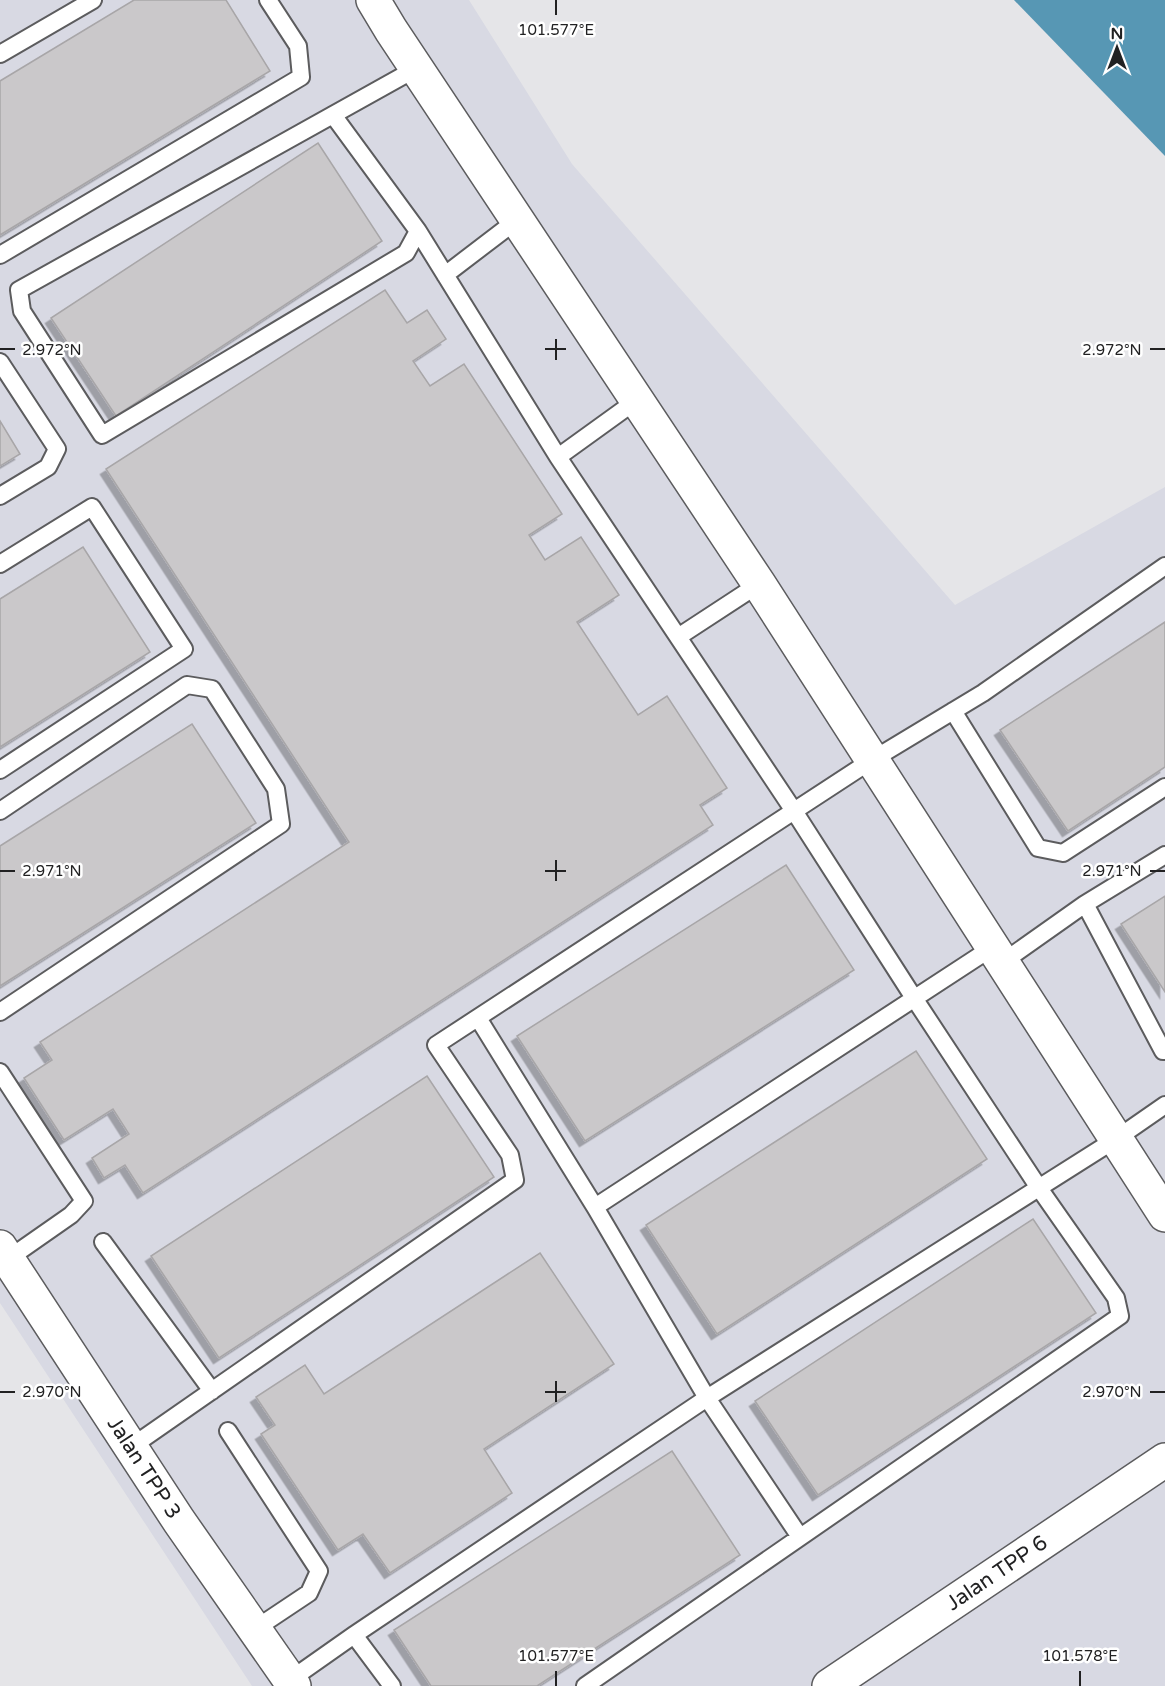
<svg xmlns="http://www.w3.org/2000/svg" width="1165" height="1686" font-family="'Varela Round',sans-serif">
<defs>
<filter id="shadow"><feDropShadow dx="-5.5" dy="5.5" stdDeviation="0" flood-color="#0004"/></filter>
</defs>
<rect width="100%" height="100%" fill="#e5e5e8"/>
<path fill="#d8d9e3" d="M0 0H469L572 164 955 605 1165 487V1686H252L0 1303Z"/>
<path fill="#5797b4" d="M1014 0H1165V156Z"/>
<path fill="#cac8ca" stroke="#a8a6a8" stroke-width="1.5" filter="url(#shadow)" d="M134 0H226L270 71 0 235V81Z
M318 143 382 241 116 416 51 318Z
M385 290 407 323 427 310 446 339 413 361 430 386 464 364 562 514 529 535 545 560 581 537 619 595 577 622 638 715 667 696 727 788 700 805 713 825 143 1193 125 1165 104 1178 92 1158 129 1134 113 1109 64 1140 24 1078 52 1060 40 1042 349 842 106 469Z
M0 421 20 454 0 466Z
M83 547 150 652 0 747V599Z
M1165 622V767L1068 831 1000 730Z
M192 724 256 823 0 986V846Z
M786 865 854 970 585 1141 517 1036Z
M1165 896V992L1121 924Z
M916 1051 987 1159 717 1334 646 1225Z
M427 1076 494 1177 219 1358 151 1256Z
M1033 1219 1096 1313 818 1495 755 1401Z
M540 1253 614 1364 484 1449 512 1493 390 1573 363 1534 338 1550 261 1434 275 1425 256 1397 305 1365 324 1394Z
M672 1451 740 1555 537 1686H431L394 1630Z"/>
<g fill="none" stroke-linecap="round" stroke-linejoin="round">
<defs>
<path id="lane" d="M0 54 93 0
M333 115 418 231 406 253 102 435 22 311 19 290 417 68
M418 231 558 457 794 811 914 998 1039 1188 1116 1298 1120 1316 585 1686
M0 255 301 77 298 46 268 0
M445 275 517 220
M0 362 57 449 48 467 0 496
M558 457 637 400
M0 564 92 507 184 649 0 770
M678 637 759 584
M953 711 1038 848 1063 853 1165 787
M0 811 187 685 212 689 276 789 281 824 0 1012
M1085 904 1163 1051H1165
M1003 962 1085 904 1165 855
M478 1018 595 1207 707 1398 800 1537
M0 1072 84 1201 71 1215 8 1259
M595 1207 993 947
M103 1242 212 1391
M228 1431 319 1571 309 1593 255 1629
M131 1447 515 1180 510 1155 436 1045 872 760 983 693 1165 566
M354 1635 392 1686
M290 1680 354 1635 707 1398 1116 1139 1165 1105"/>
<path id="street" d="M373 0 391 30 759 584 1165 1215
M0 1247 179 1521 294 1686
M829 1686 1165 1460"/>
</defs>
<use href="#lane" stroke="#5c5c5e" stroke-width="20"/>
<use href="#street" stroke="#5c5c5e" stroke-width="36"/>
<use href="#lane" stroke="#fff" stroke-width="16"/>
<use href="#street" stroke="#fff" stroke-width="33"/>
</g>
<path fill="none" stroke="#212122" stroke-width="2" d="M556 0V15M556 339V360M0 349H15M545 349H566M1150 349H1165M556 860V881M0 871H15M545 871H566M1150 871H1165M556 1381V1402M0 1392H15M545 1392H566M1150 1392H1165M556 1671V1686M1080 1671V1686"/>
<g text-anchor="middle" dominant-baseline="central" stroke-width="5" stroke-linejoin="round" paint-order="stroke">
<g font-size="21" fill="#212122" stroke="#fff">
<text transform="translate(144 1468) rotate(57)">Jalan TPP 3</text>
<text transform="translate(997 1573) rotate(-34)">Jalan TPP 6</text>
</g>
</g>
<g font-size="15" text-anchor="middle" fill="#212122" stroke="#fff" stroke-width="5" stroke-linejoin="round" paint-order="stroke">
<text x="556" y="35">101.577°E</text>
<text x="52" y="355">2.972°N</text>
<text x="1112" y="355">2.972°N</text>
<text x="52" y="876">2.971°N</text>
<text x="1112" y="876">2.971°N</text>
<text x="52" y="1397">2.970°N</text>
<text x="1112" y="1397">2.970°N</text>
<text x="556" y="1661">101.577°E</text>
<text x="1080" y="1661">101.578°E</text>
</g>
<g transform="translate(1117 48)" stroke="#ffffff" stroke-width="4.5" paint-order="stroke">
<path d="M0-4.5L10 22L0 15L-10 22Z" fill="#212122"/>
<text y="-9" font-size="16" font-weight="bold" text-anchor="middle" fill="#212122">N</text>
</g>
</svg>
